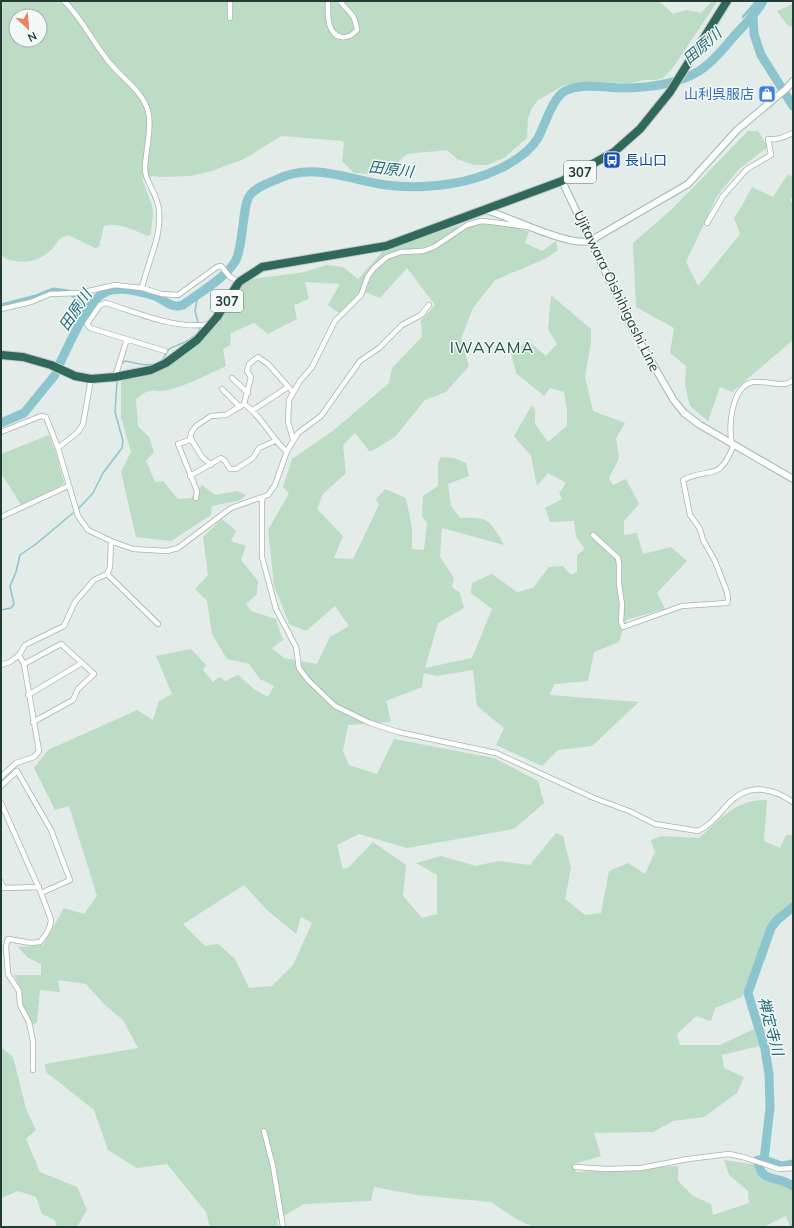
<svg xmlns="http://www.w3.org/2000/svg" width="794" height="1228" font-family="Mulish,'Noto Sans JP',sans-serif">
<rect width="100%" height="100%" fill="#e3ece8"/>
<path fill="#bcdcc5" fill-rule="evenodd" d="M1 1H659L673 14 687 10 701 13 712 1 717 2 672 69 663 78 655 80H645L630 83 588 82 565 85 559 88 538 100 532 108 528 118 527 138 504 158 487 165H474L457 159 447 150 407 154 398 162 397 176 354 173 342 161 344 143 342 141 281 136 246 158 212 171 191 176 161 177 153 176 142 179 152 205 153 213 151 234 148 236C137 231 116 221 104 226L99 247 95 248 68 235C59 237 57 243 52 249 42 259 28 264 15 261 9 260 5 259 1 255ZM16 16H40V40H16Z
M793 4V27L787 25 777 11Z
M748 131H758L768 147 739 169 717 196 686 262 698 286 740 234 734 218 743 204 752 187 773 197 788 174 793 177V197L790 200 793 204V340L732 392 720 387 708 421 690 406 685 385 686 366 670 353 674 328 636 307 633 243 672 209Z
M490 219 529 232 525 243 542 251 556 241 558 250 545 259 495 280 473 308 461 339 469 366 446 392 425 400 395 437 370 452 355 433 343 445 346 473 323 494 317 509 343 536 334 558 353 559 379 505 376 499 385 489 406 498 412 528V549L424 550 427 523 422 516 423 496 438 486V463L441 457 454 458 466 463 469 476 448 484 451 506 460 518C489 517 490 520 504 545L442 528 440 557 454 578 452 587 460 593 464 608 438 623 425 668 472 658 492 609 471 593 472 583 492 574 517 592 533 588 549 567 563 566 571 575 577 572V555L585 549 576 537 574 521 550 522 545 508 562 499 559 493 566 483 548 473 537 486 531 456 514 436 532 405 535 409V424L548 442 567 426V410L564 392 550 388 544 396 516 373 511 353 528 341 546 356 557 344 548 329 551 295 591 329V342L585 377 593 411 625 423 616 438 619 458 609 478 613 485 626 479 639 504 624 521V535L637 533 643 554 671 547 687 561 657 593 665 609 626 620 619 642 594 652 588 681 554 684 550 695 639 702 592 746 558 750 542 766 496 745 504 728 477 706 473 670 437 676 424 673 422 687 386 701 391 722 348 725 343 751 349 765 377 774 394 739 494 758 538 781 544 803 514 829 407 848 359 834 337 845 343 869 348 868 373 842 406 865 403 896 422 918 437 914V875L416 863 441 856 476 866 498 861 530 865 556 833 563 836 571 868 565 899 585 915 601 913 609 871 628 863 645 874 655 852 651 840 661 836 699 838C721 819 736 799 767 800L764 841 780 848 786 835H793V903L779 913 742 997 715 1008 711 1021 696 1016 677 1034 680 1045H720L754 1029 759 1046 722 1055 724 1068 744 1077 737 1093 704 1117 673 1121 653 1132 594 1133 601 1156 574 1164 576 1172 678 1166V1181L693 1196 711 1204 713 1215 749 1203 748 1191 729 1175 724 1160 752 1164 793 1191V1227H790L786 1216 763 1227H534L516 1219 491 1202 417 1195 374 1187 371 1201 304 1204 277 1220 278 1227H210L206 1212 167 1164 137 1168 108 1150 94 1110 46 1072 45 1064 138 1048 123 1020 105 1005 86 984 58 980 60 992 40 990 37 1022 33 1025 23 1005 22 991 14 975H41V964L28 958 18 947 43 945 64 908 84 914 97 896 69 806 55 810 34 768 48 750 137 710 153 720 159 701 172 694 156 656 191 649 206 665 203 670 213 682 219 677 225 681 238 675 254 689 268 697 274 686 260 679 249 664 227 659 212 634 207 601 195 589 208 575 203 537 222 519 236 531 231 541 246 546 241 560 258 581 257 594 246 604 251 611 276 619 283 640 272 648 284 658 317 664 330 637 349 626 335 606 306 631 289 624 274 585 268 530 289 493 283 487 292 459 334 430 389 383 392 368 422 337 421 320 435 305 407 268 380 298 365 292 339 313 328 305 340 284 305 282 309 299 294 305 297 319 268 334 254 323 231 333 230 345 223 349 226 366C207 375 188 385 168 390 151 394 153 385 136 399L138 426 149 437 154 452 146 461 155 482 163 481 178 499 191 498 202 485 215 495 237 491 246 495 241 500 212 506 211 515 171 541 136 537 121 472 131 452 121 417V381L163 369 213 329 241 286 253 279 305 272 326 265 343 267 358 279 385 249 453 227ZM244 885 267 910 296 934 301 917 312 923 293 965 272 986 249 988 235 959 218 944 205 946 183 924Z
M49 435 55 450 64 482 62 485 21 505 1 473V454Z
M1 1047 13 1057 26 1109 36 1130 26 1139 40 1172 77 1187 87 1210 77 1227H57L55 1220 42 1214 36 1197 18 1191 1 1198Z"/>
<path fill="#8dc5cf" d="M755 1H764L756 19 755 9H753L742 19V16Z"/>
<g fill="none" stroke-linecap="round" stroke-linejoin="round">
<path stroke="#8dc5cf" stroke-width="1.5" d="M121 364 125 361C137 363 151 369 162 360 166 356 166 350 171 348 182 343 193 340 200 330L195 311 198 294
M79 508 93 493 103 473 122 448 123 441 115 412 117 382
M1 610 11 608 14 604 10 586 16 572 20 555 36 544 73 513"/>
<path stroke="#8dc5cf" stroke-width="5" d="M73 295 83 305 90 307
M1 306 36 297 53 290 68 292"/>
<path stroke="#8dc5cf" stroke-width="9" d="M753 15 754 34 761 55 793 106
M60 363C69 345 87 302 104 293 118 285 141 292 155 296 165 300 171 309 183 305 199 293 227 277 236 260 244 243 242 205 250 195 256 187 268 183 278 179 313 162 350 180 386 185 407 188 428 187 449 184 478 180 522 164 538 138 545 125 553 97 565 91 581 83 603 87 620 88 645 88 677 85 699 71 713 62 724 48 735 35 745 24 756 14 763 1
M1 423 24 413 55 375
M764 1160 770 1108 769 1074 765 1049 748 993 771 928 777 920 793 907
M764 1160H758C760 1184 778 1175 793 1186
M764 1160 782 1166 793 1164"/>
<defs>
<path id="street" d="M64 1C82 18 93 43 109 62 121 77 140 89 147 108 153 122 146 150 145 166 144 182 158 193 159 211 162 237 147 263 142 288
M328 1C328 12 326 34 341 37 348 38 352 35 357 30 354 11 349 14 340 1
M230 18V1
M707 223 723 196 747 169 771 155 768 139C778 140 784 137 793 133
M1 309 31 302 50 294 80 293 115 285 142 288 162 294 178 295 217 267 221 266 230 277 239 282
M165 351 90 328 87 324 100 305 106 303C139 313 175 330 210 324
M115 377 127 339
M232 378 248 393
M222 389 240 407
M244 404C261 415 271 438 287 452
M253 410 288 387
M1 432 41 416 46 417 58 448 78 516 88 530 111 541 133 549 167 551 178 548 231 508 268 495 275 485 287 451 298 433 321 416 360 361 379 348 402 325 421 315 429 305
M191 439 202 457 211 465
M293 439 288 422 289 400 300 381 312 367 335 321 361 295 368 276 374 268 387 257 401 252 423 251 434 247 467 225 481 221 492 222 528 227
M58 448 78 432 83 424 91 379
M190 476 221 458 225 461 230 469H236L253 458 259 448 275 441
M196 498 197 491 178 444 190 440 191 433 196 426 211 416 226 415 244 404 251 377 247 371 249 364 258 357 268 364 293 392
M262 498V557L276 609 296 647 299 668 308 680 335 706 370 723 398 732 496 753 594 798 629 811 655 824 698 831C711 825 719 814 728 804 748 783 771 787 793 802
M1 517 68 486
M593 535 618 558 619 564V584L622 604 621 622 623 627 682 606 727 603 728 599 727 592 715 561 703 540 700 529 690 515 683 480C711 466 718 483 733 447 727 430 731 386 753 382 764 380 785 389 793 380
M107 574 158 624
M24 664 61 644 94 674 78 689 73 700 33 722
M1 665 10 662 19 655 25 645 64 626 75 602 94 580 107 574 110 567 111 541
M28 695 82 663
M1 777 16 763 34 757 39 751 24 664 19 655
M1 786 17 771 51 830 70 880 41 893
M1 803 41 893 51 920 50 926 46 934 40 942 31 943 8 939 6 946 8 974 19 991 20 1005 29 1022 33 1041V1070
M1 882 4 888 39 887
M264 1131 273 1166 283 1227
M575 1167 606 1169 641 1168 688 1159 729 1154 743 1157 779 1169 793 1168"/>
<path id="secondary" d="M562 181 633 330 673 399 684 413 700 425 793 479
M486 210C509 217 570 247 590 241L688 184 737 130 786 89 793 81"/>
<path id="highway" d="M1 355 23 357 51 365 75 376 91 379 115 377 151 370 166 363 197 340 217 317 239 282 262 267 386 246 562 181 614 152 640 129 670 92 727 1"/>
</defs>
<use href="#street" stroke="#a6b4af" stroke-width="6"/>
<use href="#secondary" stroke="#a1b7b0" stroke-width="8"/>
<use href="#highway" stroke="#c1c9c7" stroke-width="10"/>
<use href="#street" stroke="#fff" stroke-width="4.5"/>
<use href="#secondary" stroke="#fff" stroke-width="6"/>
<use href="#highway" stroke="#30685c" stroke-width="8"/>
</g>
<defs>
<symbol id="shop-square" viewBox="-11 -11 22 22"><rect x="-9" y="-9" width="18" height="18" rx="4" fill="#3f7fe0" stroke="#f3f9f6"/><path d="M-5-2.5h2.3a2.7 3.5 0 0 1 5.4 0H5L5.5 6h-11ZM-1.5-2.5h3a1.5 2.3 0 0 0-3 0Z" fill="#fff"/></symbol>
<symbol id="bus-square" viewBox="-11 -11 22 22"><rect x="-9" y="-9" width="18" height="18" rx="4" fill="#1a4fb4" stroke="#f3f9f6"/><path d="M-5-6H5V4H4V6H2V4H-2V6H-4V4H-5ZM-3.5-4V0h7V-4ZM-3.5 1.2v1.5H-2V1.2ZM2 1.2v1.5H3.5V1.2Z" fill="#fff"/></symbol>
</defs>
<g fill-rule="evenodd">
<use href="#shop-square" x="757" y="84" width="20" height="20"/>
<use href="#bus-square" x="602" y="150" width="20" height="20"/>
</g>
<g text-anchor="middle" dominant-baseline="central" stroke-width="3" stroke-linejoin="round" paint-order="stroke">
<g fill="#f3f9f6" stroke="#617570" stroke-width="1">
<rect x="564" y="161" width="32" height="22" rx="3"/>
<rect x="211" y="290" width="32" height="22" rx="3"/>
</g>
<g font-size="13" font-weight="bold" fill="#233d36">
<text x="580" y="172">307</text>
<text x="227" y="301">307</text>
</g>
<g font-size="14" fill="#366cbe" stroke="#f3f9f6" text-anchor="end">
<text x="754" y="94">山利呉服店</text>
</g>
<g font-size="14" fill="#164399" stroke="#f3f9f6" text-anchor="start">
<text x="625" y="160">長山口</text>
</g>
<g font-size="14" fill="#233d36" stroke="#f3f9f6">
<text transform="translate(617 291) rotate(64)">Ujitawara Oishihigashi Line</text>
</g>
<g font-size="15" font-style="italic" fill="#1f6877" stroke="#f3f9f6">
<text transform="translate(702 46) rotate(-41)">田原川</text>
<text transform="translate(391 169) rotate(7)">田原川</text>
<text transform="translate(75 310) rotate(-56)">田原川</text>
<text transform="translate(771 1026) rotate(75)">禅定寺川</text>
</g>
<g font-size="16" letter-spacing="1" fill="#204e43" stroke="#f3f9f6">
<text x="492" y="347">IWAYAMA</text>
</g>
</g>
<rect width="794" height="1228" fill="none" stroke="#233d36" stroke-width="4"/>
<g transform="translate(28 28) rotate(154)"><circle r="19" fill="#f3f9f6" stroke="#a0aea9"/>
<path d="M0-3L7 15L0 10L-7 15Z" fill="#ed8260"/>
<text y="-6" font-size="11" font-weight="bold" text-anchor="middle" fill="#233d36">N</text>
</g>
</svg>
